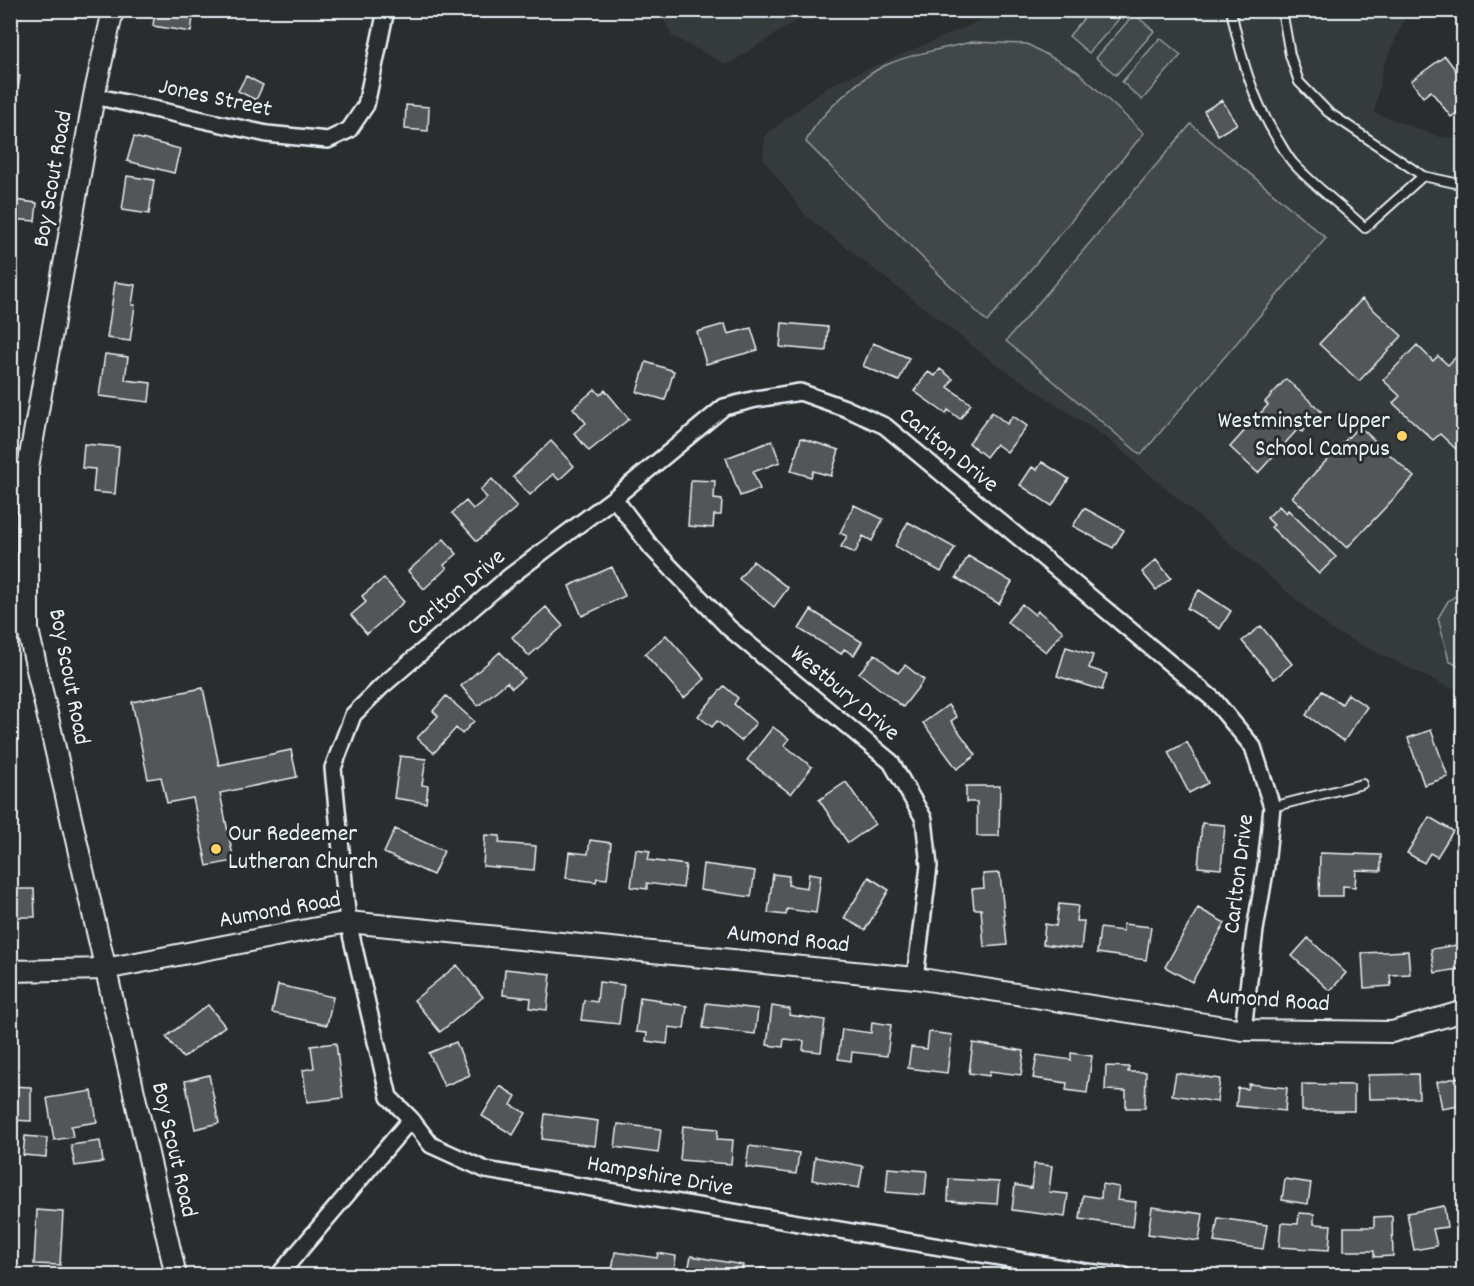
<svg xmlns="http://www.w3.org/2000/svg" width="1474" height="1286" font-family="Dekko,sans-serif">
<rect width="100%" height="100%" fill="#2a2d2e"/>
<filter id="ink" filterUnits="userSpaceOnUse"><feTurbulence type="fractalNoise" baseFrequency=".0167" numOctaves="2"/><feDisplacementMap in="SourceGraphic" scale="12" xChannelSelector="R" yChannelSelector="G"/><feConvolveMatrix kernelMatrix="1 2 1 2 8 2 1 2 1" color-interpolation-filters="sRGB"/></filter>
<g filter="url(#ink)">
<path fill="#363a3b" d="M660 11H811L727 65 672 36Z
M1003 11H1408L1383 67 1374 113 1440 137 1463 138V688L1448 687 1333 631 1108 439 992 361 806 216 763 159 765 135 828 86Z"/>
<path fill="#424648" stroke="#959ca0" stroke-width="1.5" d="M1090 11H1126L1089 53 1069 36Z
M1134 14 1154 31 1116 75 1096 58Z
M1160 38 1181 55 1142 100 1122 82Z
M972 42 1027 44 1077 71 1144 133 987 322 806 142C815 118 862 76 886 65 911 54 945 48 972 42Z
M1191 124 1326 238 1141 455 1006 341Z
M1463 591 1464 669H1463L1449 661 1438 618 1448 601Z"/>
<path fill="#535759" stroke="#e8f1f8" stroke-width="1.5" d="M155 10H194L191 32 153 26Z
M1445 56 1464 81V108L1451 117 1431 91 1423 97 1411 81Z
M10 74 20 76 15 105 10 104Z
M246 76 263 85 256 100 238 91Z
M1222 100 1237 124 1218 135 1204 111Z
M406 105 429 107 428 131 405 129Z
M134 137 180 149 174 173 127 161Z
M127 176 154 180 149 214 122 210Z
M14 200 37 203 35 221 12 219Z
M115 282 135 285 132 305H135L130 341 107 338Z
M1362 299 1402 336 1359 381 1319 344Z
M782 323 828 327 826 351 780 347Z
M725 324 728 334 751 328 758 350 706 364 697 332Z
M873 343 909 358 899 381 863 366Z
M1417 345 1433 361 1438 356 1448 365 1456 357 1464 365V444L1457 450 1440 434 1433 440 1393 403 1400 396 1383 380Z
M105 354 128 357 125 380 151 383 149 402 99 396Z
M646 362 674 371 665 400 637 392Z
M940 369 953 379 948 387 971 404 960 419 948 410 946 414 914 391 928 372 935 376Z
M1286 379 1321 411 1302 432 1298 429 1258 473 1230 447 1268 405 1265 402Z
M595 389 600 395 605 390 629 419 589 451 574 433 586 423 573 408Z
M992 412 1007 424 1013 416 1027 426 1007 452 996 444 986 457 969 443Z
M1359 426 1414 477 1347 548 1292 497Z
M801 438 839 450 831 476 813 471 811 477 791 471Z
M551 441 574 466 559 480 553 474 530 495 513 477Z
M772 441 780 462 753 472 760 489 740 496 726 458Z
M84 444 119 447 115 494 93 492 95 469 82 468Z
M1042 462 1069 479 1052 506 1020 485 1032 467 1037 470Z
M492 479 517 507 477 541 452 513 466 501 473 509 487 498 480 490Z
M691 480 715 481 714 499 722 500 721 515H714L713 528 688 526Z
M854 505 883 519 872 541 863 536 855 553 841 547 847 536 840 533Z
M1279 506 1286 513 1288 510 1336 557 1319 574 1271 527 1274 525 1267 518Z
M1084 508 1124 530 1113 548 1073 526Z
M908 522 955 548 941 572 895 546Z
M444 539 457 554 444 565 447 568 424 589 408 571Z
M968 556 1012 582 999 604 956 578Z
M1156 560 1171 578 1156 590 1142 572Z
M753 561 788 588 774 607 739 579Z
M612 567 625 596 582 616 569 586Z
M384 578 404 602 367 634 351 615 366 602 362 596Z
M1199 590 1231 611 1220 629 1187 608Z
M1022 604 1035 615 1038 611 1063 631 1046 652 1007 622Z
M546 607 563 626 529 656 512 637Z
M811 610 862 642 854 655 844 649 841 654 799 629Z
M1261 626 1292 664 1274 679 1242 641Z
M666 635 705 679 684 698 645 654Z
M1066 647 1093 655 1089 668 1107 674 1102 690 1057 676Z
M500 652 524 678 512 688 507 682 478 706 461 686Z
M875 654 898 673 905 665 924 680 903 707 859 673Z
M724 686 738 698 734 704 756 723 741 741 717 721 712 727 698 716Z
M203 688 219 765 291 750 297 777 220 793 234 861 207 866 193 798 167 803 161 777 148 779 132 702Z
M1322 691 1342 704 1348 694 1367 707 1344 741 1306 715Z
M446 696 474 721 462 734 456 728 434 753 417 738 438 716 433 711Z
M948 705 957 717 951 721 976 755 957 769 923 723Z
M773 727 789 739 784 745 812 767 791 794 747 760Z
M1431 730 1448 777 1424 785 1408 738Z
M1187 742 1208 783 1189 793 1168 752Z
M400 756 426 759 422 785 428 786 426 803 394 798Z
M846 782 875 824 848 843 819 800Z
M966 786H1000L999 836H977V802H966Z
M1429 817 1453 831 1437 857 1430 853 1424 863 1407 853Z
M1202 823 1225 825 1221 869 1198 867Z
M395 829 444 851 433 875 384 853Z
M485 835 500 836 499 843 536 846 534 870 483 866Z
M590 840 611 843 607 879 597 878 596 882 566 878 569 852 588 854Z
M636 849 650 851 648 860 686 865 683 888 647 883V889L631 887Z
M1320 853 1381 855V871L1356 870 1355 887 1343 886V896H1319Z
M703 864 755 871 751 897 700 890Z
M809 873 821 875 816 913 787 909 786 915 768 913 773 874 789 876 788 885 807 888Z
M1000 873 1007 945 984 947 981 909H974L972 889 984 888 983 874Z
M869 877 889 890 865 930 844 918Z
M10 889H34L35 917H10Z
M1059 904 1078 906 1076 921H1084L1081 949 1043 944 1045 924 1056 926Z
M1198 908 1225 923 1192 982 1165 967Z
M1123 924 1151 927 1146 960 1097 953 1100 928 1123 931Z
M1308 938 1346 973 1330 991 1292 956Z
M1463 944 1464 968 1435 973 1431 949Z
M1408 951 1410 974 1390 975 1391 986 1364 988 1362 953Z
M457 965 483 997 440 1032 414 1000Z
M505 969 551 974 547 1010 530 1008 531 998 503 995Z
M599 982 624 985 619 1024 581 1020 584 1000 597 1002Z
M278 985 333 997 327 1025 272 1013Z
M640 997 660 1000V1002L687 1006 684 1029 669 1027 667 1044 646 1041 647 1033 636 1032Z
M706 1003 758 1009 755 1034 703 1028Z
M208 1005 225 1026 183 1058 166 1037Z
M772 1006 790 1009 789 1015 825 1020 821 1052 803 1050 804 1041 784 1039 783 1047 767 1045Z
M872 1022 891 1025 887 1056 852 1052 851 1061 838 1059 842 1029 871 1033Z
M929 1032 952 1035 947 1073 908 1068 911 1047 927 1049Z
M456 1042 470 1075 444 1086 429 1053Z
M336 1043 343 1098 307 1102 303 1070 314 1068 311 1046Z
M973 1043 1024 1051 1021 1075 990 1071 989 1076 969 1073Z
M1071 1053 1092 1056 1087 1093 1066 1090 1067 1083 1033 1078 1037 1055 1071 1060Z
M1106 1066 1129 1067 1128 1072H1146L1145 1108H1126V1091L1105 1090Z
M1176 1073 1220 1079 1217 1102 1172 1095Z
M1418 1074 1419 1098 1369 1099 1368 1075Z
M209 1075 219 1123 195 1129 185 1081Z
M1464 1076V1105L1442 1109 1437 1082Z
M1249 1084 1287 1088 1285 1111 1236 1106 1238 1088 1248 1089Z
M1302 1084 1354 1085V1111H1302Z
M10 1086 31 1087V1121L11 1120Z
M500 1086 516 1096 511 1105 526 1113 513 1135 482 1116Z
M92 1091 97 1122 71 1126 73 1137 54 1140 47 1098Z
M545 1114 598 1121 595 1146 542 1139Z
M618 1124 661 1129 658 1153 615 1147Z
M683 1126 718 1129 717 1139 733 1140 731 1164 680 1160Z
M25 1136 47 1138 46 1157 23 1155Z
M100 1141 103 1162 75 1166 71 1145Z
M749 1146 799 1153 796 1174 746 1167Z
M815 1157 863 1166 859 1188 812 1180Z
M1034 1164 1052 1166 1049 1192 1068 1194 1065 1217 1012 1210 1015 1185 1031 1188Z
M888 1168 927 1171 925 1195 886 1192Z
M949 1179 999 1182 997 1204 948 1201Z
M1285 1179 1311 1183 1308 1204 1282 1200Z
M1102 1184 1119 1187 1117 1200 1136 1202 1133 1227 1080 1219 1083 1195 1101 1198Z
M1444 1206 1447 1227 1433 1229 1437 1246 1414 1250 1407 1213Z
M1152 1207 1203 1214 1199 1241 1148 1234Z
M37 1210 63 1212 60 1265 34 1264Z
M1299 1213 1314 1214V1224L1331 1225 1329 1250 1279 1247 1281 1223 1298 1224Z
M1392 1216 1393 1256 1374 1257V1251H1344V1227H1374V1217Z
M1218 1218 1267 1225 1263 1249 1214 1242Z
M615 1252 657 1258 658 1253 676 1256 673 1276H611Z
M691 1256 743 1265 741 1276H687Z
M761 1268 797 1276H760Z"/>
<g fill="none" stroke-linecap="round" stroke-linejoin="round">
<defs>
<path id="service" d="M1231 10C1241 57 1252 99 1278 140 1283 148 1287 156 1293 163 1315 187 1342 206 1365 228L1423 176
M1282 10 1290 55 1299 82 1328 112 1423 176 1464 185
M1272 807 1362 784"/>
<path id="minor" d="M94 96 267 134 328 140 349 130 366 105 386 10
M614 498 651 547 729 628 891 762 924 819 929 866 915 978
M278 1276 411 1119
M1125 1276 1087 1272 486 1170 431 1145 411 1119 389 1097 348 922 333 768 353 715 381 687 509 577 614 498 724 407 756 399 800 392 845 408 885 426 1214 700 1253 747 1272 807 1266 866 1255 930 1243 1030"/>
<path id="tertiary" d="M113 10 94 96 28 467V630L176 1276
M10 971 105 969 348 922 915 978 1243 1030 1392 1032 1464 1011"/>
</defs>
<use href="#service" stroke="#e8f1f8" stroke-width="12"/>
<use href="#minor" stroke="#e8f1f8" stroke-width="20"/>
<use href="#tertiary" stroke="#e8f1f8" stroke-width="24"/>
<use href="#service" stroke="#2a2d2e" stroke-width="8"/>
<use href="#minor" stroke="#2a2d2e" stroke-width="15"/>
<use href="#tertiary" stroke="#2a2d2e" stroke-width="20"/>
</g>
</g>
<g fill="#ffd166" stroke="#2a2d2e" stroke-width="2">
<circle cx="1402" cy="436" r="6"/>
<circle cx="216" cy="849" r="6"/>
</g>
<g text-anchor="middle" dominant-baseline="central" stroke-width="6" stroke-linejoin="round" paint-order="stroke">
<g font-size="24" fill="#e8f1f8" stroke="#2a2d2e">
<text transform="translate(215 99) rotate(12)">Jones Street</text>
<text transform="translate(54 179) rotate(-80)">Boy Scout Road</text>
<text transform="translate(948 451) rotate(39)">Carlton Drive</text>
<text transform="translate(457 593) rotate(-40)">Carlton Drive</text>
<text transform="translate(68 677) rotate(79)">Boy Scout Road</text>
<text transform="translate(844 694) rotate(40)">Westbury Drive</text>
<text transform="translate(1240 874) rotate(-83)">Carlton Drive</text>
<text transform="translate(280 911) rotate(-10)">Aumond Road</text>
<text transform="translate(788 940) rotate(6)">Aumond Road</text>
<text transform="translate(1268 1001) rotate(4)">Aumond Road</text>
<text transform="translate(173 1150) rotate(77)">Boy Scout Road</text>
<text transform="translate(660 1177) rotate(10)">Hampshire Drive</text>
</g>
<g font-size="24" fill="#e8f1f8" stroke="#2a2d2e" text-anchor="end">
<text x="1390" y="422">Westminster Upper<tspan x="1390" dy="28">School Campus</tspan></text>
<text x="228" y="835" text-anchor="start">Our Redeemer<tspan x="228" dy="28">Lutheran Church</tspan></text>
</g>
</g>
<rect width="1474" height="1286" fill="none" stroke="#2a2d2e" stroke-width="36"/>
<rect x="18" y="18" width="1438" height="1250" fill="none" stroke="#e8f1f8" stroke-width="2" filter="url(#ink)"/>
</svg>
